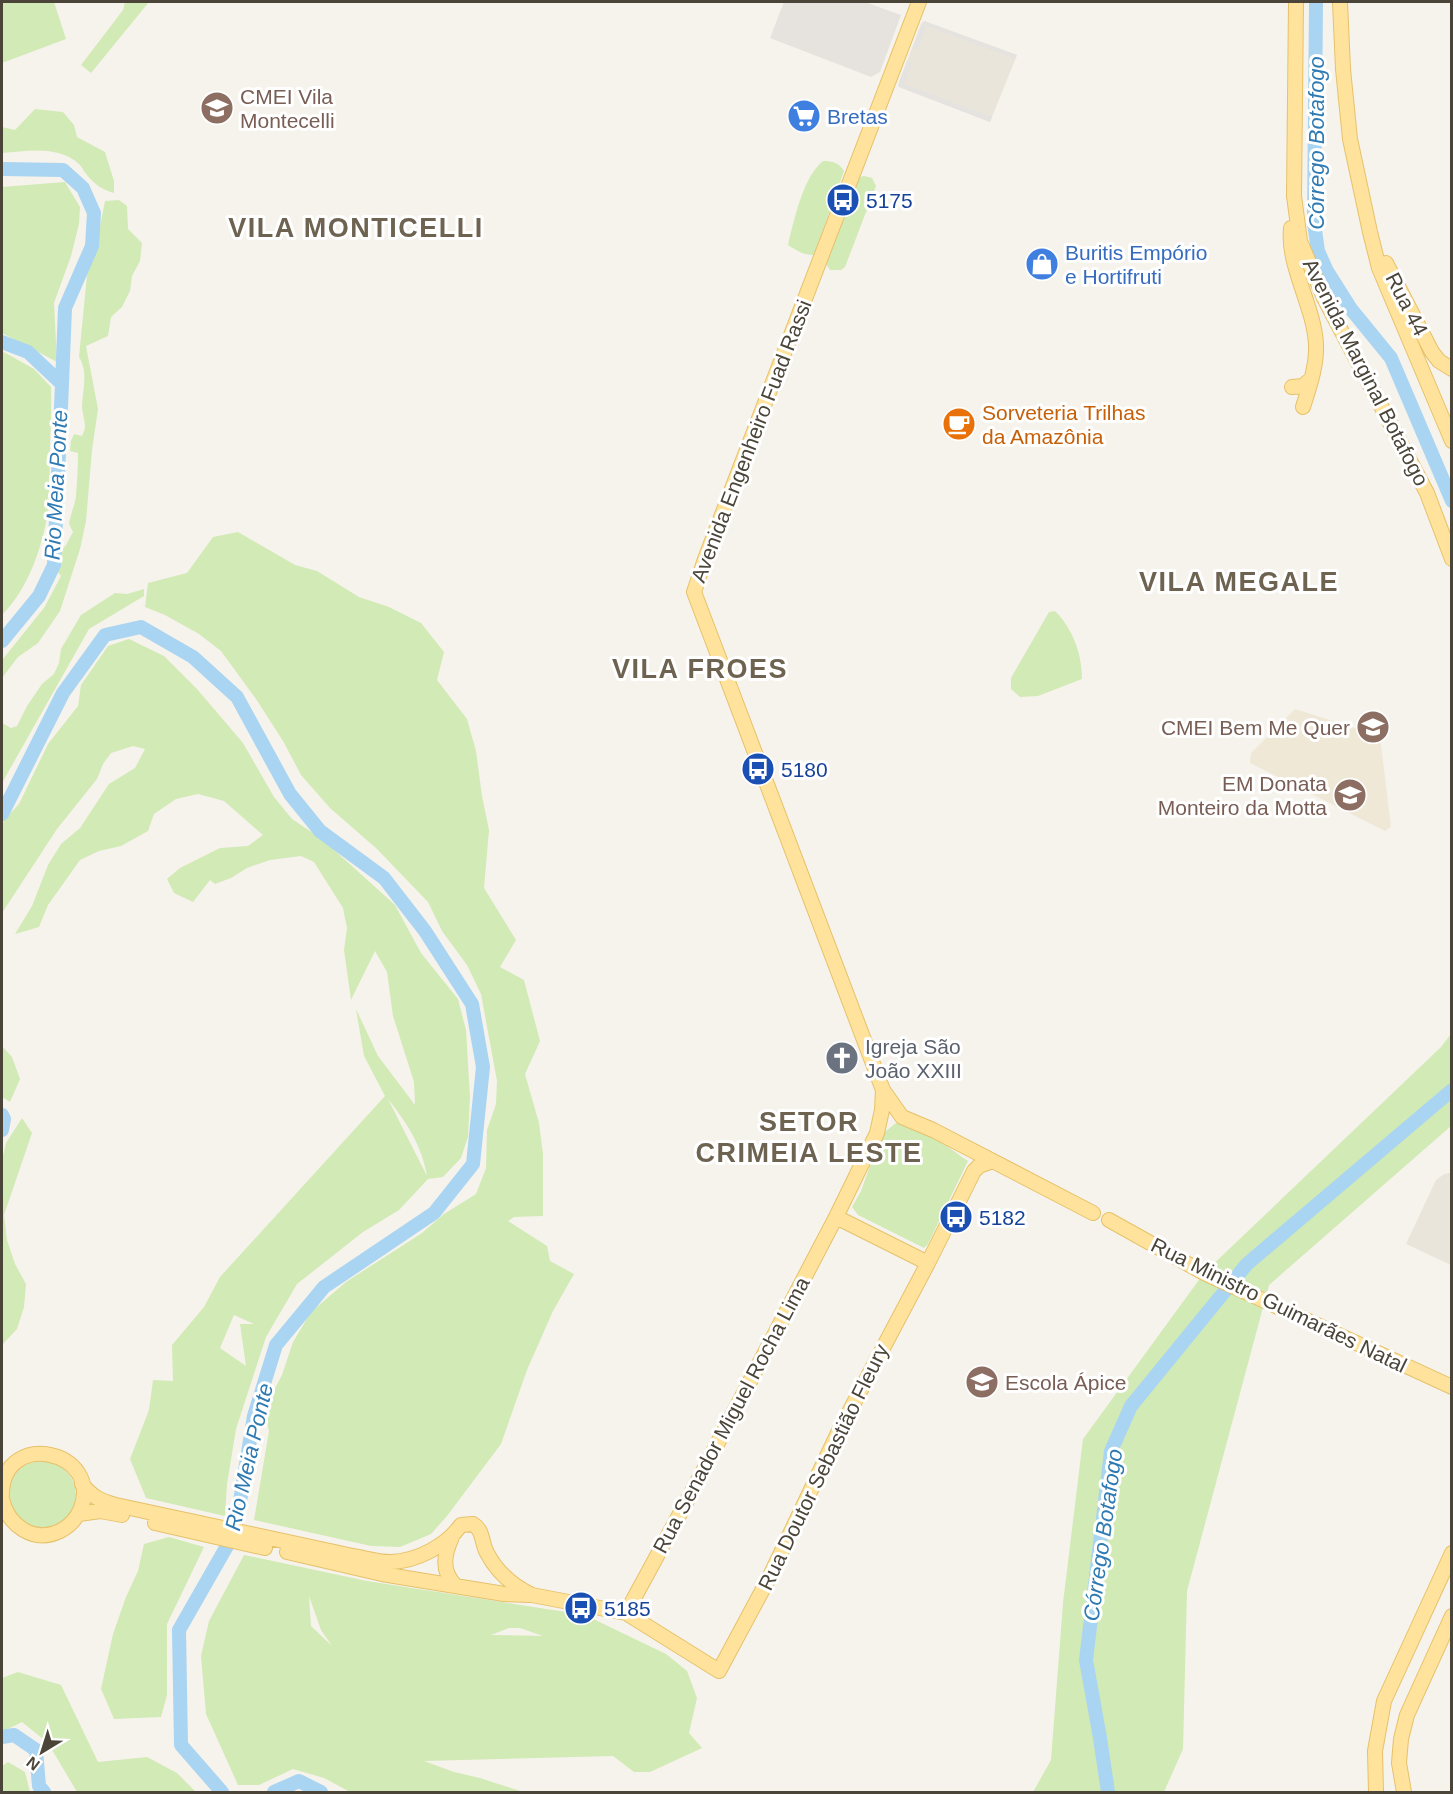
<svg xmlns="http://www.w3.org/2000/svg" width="1453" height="1794" font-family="Helvetica,sans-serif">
<rect width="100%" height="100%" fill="#f6f3ec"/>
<path fill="#eae5da" d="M924 21 1017 55 990 122 899 87 898 85 921 24Z
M1450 1173H1452L1451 1265 1406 1244 1436 1180 1444 1174Z"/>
<path fill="#e6e2dd" d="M784 2H865L901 15 880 72 871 77 770 38Z"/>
<path fill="#efe8d6" d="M1295 709 1380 736 1391 827 1385 831 1250 763 1251 753Z
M981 1366 997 1373 982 1400 968 1391Z"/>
<path fill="#d2eab5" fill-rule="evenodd" d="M2 2H54L66 39 2 63Z
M125 2H149L91 73 81 65 123 10Z
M35 109 63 112 74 125 77 137 105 152 114 181V193C103 190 95 185 87 175 84 172 82 167 79 164 58 145 27 151 2 153V127L15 130Z
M823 161C833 161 839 163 844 171L814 255C804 255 797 251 788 245 794 220 803 177 823 161Z
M864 176 872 178 876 186 845 267 841 270H830L826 264 829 255 856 183 860 177Z
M65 182 80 207 79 224 71 256 54 303 57 362 2 333V187Z
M119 200 127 206 128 229 142 243 140 261 132 276 130 291 122 307 111 317 108 336 86 346 98 409 92 450 86 521 80 549 60 611 38 643 18 657 2 678V660L44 608 61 576 57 571 55 557 66 545 73 532 69 524C70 516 75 504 76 496 77 482 78 467 78 453L70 451 71 441 74 434 82 436C83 433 85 430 85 427 85 422 83 414 82 408 82 391 89 373 79 357L87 275 96 247 105 201Z
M2 351 34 369 51 387C52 410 50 433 50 456 49 474 51 494 48 512 42 548 28 589 2 615Z
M238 532 295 565 317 571 359 597 389 607 421 623 444 652 437 680 467 719 476 751 482 796 489 830 484 888 516 940 500 967 524 980 540 1041 525 1074 539 1123 543 1154V1216L514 1217 508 1221 547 1246 550 1261 574 1274 553 1311 527 1370 501 1444 447 1516 431 1534 400 1547 371 1546 254 1520 269 1431 264 1409 282 1375 293 1342 311 1312 346 1282 422 1233 444 1214 476 1194 486 1168 487 1130 496 1104 497 1081 481 994 467 965 442 931 428 902 377 849 330 808 301 775 283 741 256 699 221 651 199 634 165 615 145 607 148 583 187 573 213 537Z
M144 589V596L89 629 2 783V723L11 728 17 726 27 706 42 684 54 674 59 663 61 649 81 615 115 593 127 594Z
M1055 611C1073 629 1082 654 1082 679L1038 696 1020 697 1011 689V678L1049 612Z
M129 639 164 656 197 689 243 743 274 797 292 819 322 839 395 905 421 953 458 999 466 1030 470 1097 468 1137 461 1158 443 1177 428 1179 399 1210 363 1232 297 1284 266 1337 236 1429 227 1484 225 1516 146 1498 130 1459 149 1410 153 1380 173 1381 172 1345 204 1307 220 1277 385 1096 364 1056 356 1009 378 1056 415 1105 414 1082 393 1016 387 972 375 951 351 1000 344 950 347 928 343 908 314 862 301 856 270 860 247 868 231 878 215 884 210 880 193 902 174 893 167 879 180 868 220 848 248 846 263 835 224 801 198 794 176 799 154 814 148 831 121 846 99 851 80 860 48 905 39 927 15 934 32 906 48 865 61 844 80 828 109 784 135 768 145 749 133 746 111 753 103 764 97 779 57 829 2 913V827L4 820 19 804 48 744 78 706 81 685 108 646ZM388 1099C407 1123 422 1146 427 1176ZM234 1315 254 1324H240L246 1366 220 1348Z
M1451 1034V1126L1269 1285 1187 1591 1183 1749 1164 1792H1033L1051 1760 1063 1603 1083 1439 1204 1273 1441 1047Z
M2 1046 12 1057 20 1079 10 1102 2 1097Z
M22 1118 32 1133 4 1215 7 1240 15 1264 26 1284 24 1307 17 1329 2 1345V1160L6 1143Z
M896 1123C918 1121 950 1149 968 1161L928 1244 924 1248 858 1215 852 1207 861 1191 881 1135Z
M8 1495a34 34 0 1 1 68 0a34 34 0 1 1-68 0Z
M169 1537 204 1547 167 1624V1695L161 1717 114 1719 101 1689 113 1634 126 1597 138 1571 144 1544Z
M244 1555 367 1581 585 1615 666 1654 687 1671 697 1698 689 1733 702 1748 650 1772H634L613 1756 424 1761 454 1772 480 1778 523 1792H350L324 1778 293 1769 259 1785H238L206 1714 201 1656 209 1621ZM309 1596 321 1630 332 1646 311 1626ZM509 1628H520L543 1636 491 1635Z
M18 1672 61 1685 98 1762 147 1757 177 1773 196 1792H77L48 1743 22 1722 2 1732V1678Z
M8 1762 25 1772 30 1792H2V1766Z"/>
<path fill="#e5e3e0" d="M924 21 1017 55 1015 59 927 26 917 50 912 49Z
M907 61 912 63 904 84 992 117 990 122 899 87 898 85Z"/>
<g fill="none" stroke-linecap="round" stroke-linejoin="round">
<path stroke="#a9d4f2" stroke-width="14" d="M1316 2 1314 223 1318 251 1327 271 1351 309 1391 358 1452 501
M2 169 63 170 83 188 94 213 92 246 65 308 62 384
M2 342 28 352 62 384 54 565 39 596 2 641
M2 814 63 693 105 635 141 627 193 657 237 697 290 794 320 831 384 878 425 931 472 1004 483 1067 473 1164 434 1213 324 1287 276 1345 254 1416 235 1532 179 1630 181 1745 222 1792
M2 1115 4 1119 2 1130
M2 1737 14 1735 36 1750 39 1786 44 1792
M274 1792 299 1781 321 1792
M1108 1792 1100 1738 1086 1660 1111 1451 1131 1406 1247 1264 1452 1090"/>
<defs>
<path id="major" d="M1296 2 1294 196 1300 241 1324 298 1427 493 1452 559
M1340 2 1343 69 1350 139 1370 232 1379 268 1452 441
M1291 228C1287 266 1314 306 1316 344 1317 366 1309 388 1303 407
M1386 263 1432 352 1439 361 1452 369
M1292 387 1303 386 1311 379
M883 1090 902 1117 933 1130 1093 1213
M836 1217 928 1263
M1109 1220 1204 1273 1452 1387
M82 1484C92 1497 101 1501 116 1505L353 1556C365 1558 378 1562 391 1562 417 1561 446 1546 461 1525L473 1524C484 1531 481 1542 487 1553 497 1572 513 1586 532 1595L626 1613 719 1671 770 1576 838 1433 928 1263 974 1171 979 1166 993 1161
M2 1494C3 1429 102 1450 81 1508 77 1518 70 1526 60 1531 33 1544 8 1525 2 1499
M79 1514 100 1511 122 1515
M155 1523 265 1548
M452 1537C444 1555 441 1570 455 1585
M287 1552 382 1574 504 1594 530 1595
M626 1613 701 1475 836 1217 877 1133 882 1110 883 1090 694 592 705 559 919 2
M1376 1792 1375 1751 1384 1701 1452 1553
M1404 1792 1399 1763 1401 1739 1407 1715 1452 1616"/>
</defs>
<use href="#major" stroke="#e6c16a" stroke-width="16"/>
<use href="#major" stroke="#ffe39c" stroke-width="14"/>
</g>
<defs>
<symbol id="school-disc" viewBox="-11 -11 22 22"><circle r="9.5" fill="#8d6e63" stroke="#fff"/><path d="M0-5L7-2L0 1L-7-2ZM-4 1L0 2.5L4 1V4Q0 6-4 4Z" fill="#fff"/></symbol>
<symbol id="supermarket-disc" viewBox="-11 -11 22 22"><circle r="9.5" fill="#3f7fe0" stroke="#fff"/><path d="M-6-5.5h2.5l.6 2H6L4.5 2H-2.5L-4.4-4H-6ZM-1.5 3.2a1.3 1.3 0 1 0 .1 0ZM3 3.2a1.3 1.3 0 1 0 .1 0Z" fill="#fff"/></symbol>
<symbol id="bus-disc" viewBox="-11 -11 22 22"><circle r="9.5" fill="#1a4fb4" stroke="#fff"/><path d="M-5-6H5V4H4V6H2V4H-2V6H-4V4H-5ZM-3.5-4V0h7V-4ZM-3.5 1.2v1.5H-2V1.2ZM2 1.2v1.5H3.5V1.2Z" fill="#fff"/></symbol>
<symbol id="shop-disc" viewBox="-11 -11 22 22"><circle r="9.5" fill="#3f7fe0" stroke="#fff"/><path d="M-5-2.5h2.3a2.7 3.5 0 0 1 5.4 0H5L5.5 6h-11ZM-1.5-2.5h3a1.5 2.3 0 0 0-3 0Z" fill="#fff"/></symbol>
<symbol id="cafe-disc" viewBox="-11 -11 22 22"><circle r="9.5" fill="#e8710a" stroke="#fff"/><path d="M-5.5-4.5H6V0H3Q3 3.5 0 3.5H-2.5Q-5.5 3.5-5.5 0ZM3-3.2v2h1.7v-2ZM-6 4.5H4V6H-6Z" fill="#fff"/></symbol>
<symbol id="church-disc" viewBox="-11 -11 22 22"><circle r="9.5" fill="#6b7280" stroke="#fff"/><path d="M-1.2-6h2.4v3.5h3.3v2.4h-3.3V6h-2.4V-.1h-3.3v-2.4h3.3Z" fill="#fff"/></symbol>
</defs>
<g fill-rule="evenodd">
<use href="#school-disc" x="198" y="89" width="38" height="38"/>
<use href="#supermarket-disc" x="785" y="97" width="38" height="38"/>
<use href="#bus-disc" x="824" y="181" width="38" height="38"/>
<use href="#shop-disc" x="1023" y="245" width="38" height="38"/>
<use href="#cafe-disc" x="940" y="405" width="38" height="38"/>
<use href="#school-disc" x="1354" y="708" width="38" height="38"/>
<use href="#bus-disc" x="739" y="750" width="38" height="38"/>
<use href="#school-disc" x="1331" y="776" width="38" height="38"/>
<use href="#church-disc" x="823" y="1039" width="38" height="38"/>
<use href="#bus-disc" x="937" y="1198" width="38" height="38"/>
<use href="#school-disc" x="963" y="1363" width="38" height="38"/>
<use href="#bus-disc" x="562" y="1589" width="38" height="38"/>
</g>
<g text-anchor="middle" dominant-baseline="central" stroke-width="6" stroke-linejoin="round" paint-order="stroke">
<g font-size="21" fill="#785e54" stroke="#fff" text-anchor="start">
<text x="240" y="96">CMEI Vila<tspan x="240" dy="24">Montecelli</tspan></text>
<text x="1350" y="727" text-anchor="end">CMEI Bem Me Quer</text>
<text x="1327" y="783" text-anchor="end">EM Donata<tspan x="1327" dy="24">Monteiro da Motta</tspan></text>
<text x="1005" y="1382">Escola Ápice</text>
</g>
<g font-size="21" fill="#366cbe" stroke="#fff" text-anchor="start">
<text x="827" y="116">Bretas</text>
<text x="1065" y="252">Buritis Empório<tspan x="1065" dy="24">e Hortifruti</tspan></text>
</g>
<g font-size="21" fill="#164399" stroke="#fff" text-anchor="start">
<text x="866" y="200">5175</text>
<text x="781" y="769">5180</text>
<text x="979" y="1217">5182</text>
<text x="604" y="1608">5185</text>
</g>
<g font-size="21" fill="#4b4439" stroke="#fff">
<text transform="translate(1407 304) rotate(63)">Rua 44</text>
<text transform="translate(1366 372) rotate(63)">Avenida Marginal Botafogo</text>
<text transform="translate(751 441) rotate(-69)">Avenida Engenheiro Fuad Rassi</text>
<text transform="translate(1279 1305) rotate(26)">Rua Ministro Guimarães Natal</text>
<text transform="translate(731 1415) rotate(-62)">Rua Senador Miguel Rocha Lima</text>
<text transform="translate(823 1467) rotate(-64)">Rua Doutor Sebastião Fleury</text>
</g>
<g font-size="21" fill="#c56008" stroke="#fff" text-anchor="start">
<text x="982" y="412">Sorveteria Trilhas<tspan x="982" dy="24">da Amazônia</tspan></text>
</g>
<g font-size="21" fill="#5b616d" stroke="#fff" text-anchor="start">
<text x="865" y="1046">Igreja São<tspan x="865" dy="24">João XXIII</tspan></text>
</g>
<g font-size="22" font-style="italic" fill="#2e7ab2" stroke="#fff">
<text transform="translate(1316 143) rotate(-90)">Córrego Botafogo</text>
<text transform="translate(56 485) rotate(-87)">Rio Meia Ponte</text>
<text transform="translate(249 1457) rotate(-77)">Rio Meia Ponte</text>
<text transform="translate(1103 1535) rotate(-82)">Córrego Botafogo</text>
</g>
<g font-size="27" font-weight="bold" letter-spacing="1.5" fill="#6e6250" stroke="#fff">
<text x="356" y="228">VILA MONTICELLI</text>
<text x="1239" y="582">VILA MEGALE</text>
<text x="700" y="669">VILA FROES</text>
<text x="809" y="1122">SETOR<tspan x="809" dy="31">CRIMEIA LESTE</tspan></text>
</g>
</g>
<rect width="1453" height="1794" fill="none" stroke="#4b4439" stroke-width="6"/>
<g transform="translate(42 1752) rotate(218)" stroke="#ffffff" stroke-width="4.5" paint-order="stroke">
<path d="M0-4.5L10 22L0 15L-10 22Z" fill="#4b4439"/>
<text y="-9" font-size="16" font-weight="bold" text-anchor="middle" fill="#4b4439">N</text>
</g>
</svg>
